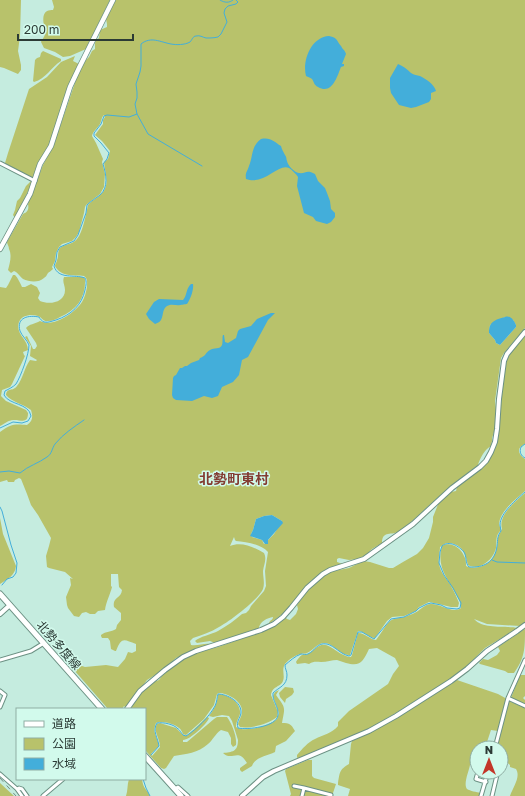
<svg xmlns="http://www.w3.org/2000/svg" width="525" height="796" font-family="'Golos Text','Noto Sans JP',sans-serif">
<rect width="100%" height="100%" fill="#c5ecdf"/>
<path fill="#b8c26b" fill-rule="evenodd" d="M0 0H21L20 36 18 51 21 65V70L18 74 4 68 0 67Z
M52 0H110L86 49 70 56 63 57 55 52 44 48 41 42C42 39 45 37 45 33 45 28 40 15 47 11 49 10 51 10 53 10L54 7Z
M115 0H525V328L504 353 501 358 495 401 496 410 495 415V429L492 438V441L491 446C485 449 480 458 478 465 463 476 449 488 435 500 423 511 412 522 400 531 392 536 382 530 382 543L372 549 366 555 358 559 349 560 339 558 337 559V562L343 564C338 566 332 566 328 569 313 576 300 594 290 606 284 613 278 618 270 623H269C270 620 273 620 273 617 267 618 261 621 259 627V628L215 643 210 641 197 643 195 641C199 637 212 634 218 631 227 626 235 620 242 614L246 613 249 610 251 606 264 591 266 586 265 571 268 552C261 544 246 542 236 541L235 540 234 537 230 546C241 541 254 547 264 553 267 559 264 564 263 571 263 577 265 583 263 589 258 600 229 622 219 627 211 632 202 635 193 638L190 641 191 645C198 646 204 643 210 644L194 650 176 658 160 672 147 680 127 706 125 707 124 706 122 709H108L74 670V668L76 664 85 667 106 665 118 667 125 659 128 652 132 653 136 651V644C124 640 122 636 116 651H115L111 649 110 641 108 638H102L101 636V635C106 631 111 632 116 629L117 625 121 620V613L114 607C112 597 121 599 122 590L119 587 118 574H111V586L112 587C110 595 106 602 105 610L98 611 95 614H90L86 612 82 613 79 617 74 616 68 608 67 605 66 597 71 585 70 578 73 579 65 572 49 568 47 567 46 556 49 546 51 538 38 515 31 505 27 494 21 479 19 478 15 480 14 482H8L7 480 0 482V432C11 424 14 424 27 425 33 421 33 416 31 410 23 404 12 402 6 395 7 387 13 392 17 386 23 379 24 368 30 360L36 361 37 360 30 356 31 346 25 337 27 336 33 349H35L37 346 36 343 26 328C29 324 35 324 40 321 53 328 75 313 82 302 85 297 86 292 87 287 87 282 88 279 84 276 73 275 61 277 55 266 55 264 57 262 57 260 59 256 57 252 60 248 64 244 72 245 77 239 83 232 86 214 88 205 91 201 96 199 100 195 111 186 105 174 104 162L108 159 110 151 102 141 95 135 103 124V120L105 117 104 115C101 118 102 120 100 124 97 129 93 131 92 136L96 143 103 159 102 162 105 174 104 187 100 194 86 205 85 207 84 213 79 232 76 237 72 241 62 244 59 247 56 253 55 261 52 267 53 269C51 271 49 272 48 273 46 276 47 276 44 278 39 283 29 282 23 279 20 277 19 274 16 272L14 271 11 273 8 270C10 263 12 255 9 249 9 246 7 244 7 242L23 214C28 212 29 209 28 204L43 165 54 144 77 77 85 61 89 57 92 51 95 49V43L96 40 99 38 100 30 107 27V24L106 19ZM505 317 513 320 516 325V327L500 345 496 343 495 340 489 333 490 325ZM272 515 282 521 274 534 268 540V542L264 544 262 540 252 537 251 534 253 530 256 519 264 516Z
M43 51 61 59V61C51 67 46 79 34 82L33 81 35 60 37 58 40 57 41 53Z
M75 56 73 61 79 64C65 89 59 117 50 143 46 155 39 166 34 177H31L7 165 5 163 8 153 29 89 47 77 61 62Z
M31 181 32 183 15 218 13 215 15 210 17 201 20 198 26 186Z
M13 275H15C18 278 20 283 22 287H25L31 284 37 287 40 293 38 298 40 301C49 305 65 303 65 290 65 285 62 282 64 277H83L85 279C86 297 77 310 60 317 57 319 52 321 48 321 43 322 43 318 38 316 31 314 22 315 19 322 15 334 28 339 28 350L23 352 24 355 25 356 12 384 10 387 2 390 1 396 6 401 26 410 28 413C28 425 20 419 13 420 9 420 4 424 0 426V287L6 288 8 285Z
M525 334V444C516 448 518 454 525 459V491C516 499 500 511 499 524 499 524 501 530 501 530 495 536 497 540 496 548 494 556 488 563 480 566 476 567 471 567 468 565 465 551 461 543 446 543L440 547C440 552 438 558 439 563 440 574 448 579 452 588 455 593 457 598 459 603L458 607H451L439 604 429 602 419 607 416 611 404 616 392 617 387 621 375 638C369 638 364 631 358 631L350 655C341 656 335 645 326 643 317 642 314 650 307 653 305 654 303 653 301 654 295 655 286 661 284 666 282 671 285 676 283 681 280 688 273 685 271 695L278 712 277 717C269 724 250 729 240 727L238 724C239 720 242 716 242 712 243 701 227 693 219 693L217 694 214 705 204 719 186 735 183 734C182 732 181 729 179 728 175 724 162 720 156 723 152 733 157 736 159 746L151 754 152 756 160 747C160 738 153 732 157 724L160 723 176 728 182 734 185 736 188 735 207 717 209 718C207 724 190 740 183 740V742H187L214 719 217 717H227C232 724 237 736 236 745L233 747 231 744V738L228 732 221 730C215 734 213 740 208 744 198 753 186 754 174 756L166 768 164 769 161 768 145 750V709H129L141 693 154 682 159 680 165 672 184 658 196 653 218 647 261 632 285 617 287 619 290 620 296 614 298 609 297 605 309 588 324 575 329 572 349 568 363 561 370 562 389 568H393L403 562 417 554 423 548 429 538 433 522V517L439 502 451 492 456 491 457 487 480 469 493 453 496 446 499 428 505 361 507 357Z
M525 493V622L520 626 487 624 474 619C484 630 505 625 518 628L485 648 465 668 454 677 386 719 367 730 298 759 297 757V755C302 749 308 742 315 739 323 735 332 733 338 726V722L349 711 388 684 393 674 399 666 395 658 377 648 369 649C363 661 361 667 346 663 343 662 340 661 337 660 332 660 327 662 321 662 316 662 314 661 309 664L305 663 297 664 296 662C297 660 300 656 302 655 304 654 307 655 308 654 312 652 315 648 319 646 329 640 339 657 351 657L352 655 358 633C365 633 369 639 376 640 381 634 384 627 389 622 393 617 401 619 407 616 410 615 415 613 418 611 422 608 426 604 431 604 441 604 453 614 461 608 461 602 459 600 457 596 448 578 436 568 442 546 450 541 461 548 464 556 466 559 466 562 466 566 470 568 474 568 479 567 489 565 495 557 497 547 498 543 497 538 499 535 500 533 501 531 502 529 498 515 515 502 525 493Z
M0 518 3 534 16 566C15 576 7 579 0 584Z
M525 629C525 648 525 658 514 673H508L505 671 480 664 479 663 483 659 488 660 497 655 500 651 498 647 523 630Z
M520 675H525V696L523 698 525 700V704L511 698Z
M457 680 498 694 507 699 498 731 491 730 485 748H477V762H471L470 765C469 771 463 784 467 789 470 791 477 792 480 793L479 796H348L350 789 338 785V783C340 772 339 770 349 764L351 744 352 741 397 717Z
M285 687 293 688 294 692 292 695 286 699 285 703 280 697 279 693Z
M279 690 276 695C286 709 285 706 282 723 290 723 291 724 295 731L286 741 276 746 275 752C267 756 255 757 252 766L242 772 240 770V768L247 763C238 747 232 762 223 753 232 752 238 752 238 740L232 721 229 716 222 715 213 717 209 716C214 709 217 704 218 695L219 694C228 695 239 701 240 711 241 716 236 720 236 727 245 733 269 726 277 719L279 713 273 696 275 692Z
M509 701 525 708V796H510C513 787 521 777 516 769L510 767V765L501 757V748H497Z
M308 760H312V776L314 778 336 784 332 796H290L291 794 285 771 286 769Z
M129 779H142C143 789 147 789 150 796H126C128 790 127 785 129 779Z
M0 783 14 796H0Z"/>
<path fill="#43aeda" d="M329 36C338 38 336 40 341 46 343 50 345 50 346 54L342 64H344V66L341 67C337 77 332 95 318 87 314 85 314 82 312 79 311 78 308 77 306 76 302 61 311 37 329 36Z
M398 64C403 66 407 69 411 73 414 75 417 75 420 76 426 79 434 84 436 91L431 93V99L429 102 416 107 411 108 399 105 391 93 390 88V78Z
M261 139C271 137 274 142 281 146 282 150 283 151 285 155 287 158 286 158 287 161 288 166 294 172 299 173 306 174 306 169 315 174L318 181 325 188 327 193 330 201 331 209 335 213V217L331 222 327 224 316 221 313 217 304 213 297 186 298 177C296 174 292 170 289 168 278 163 264 186 246 179 245 173 247 172 249 166 253 157 251 146 261 139Z
M191 284H193C194 290 190 300 187 304 186 304 181 305 180 305 176 306 172 303 167 306 160 311 166 321 155 324L149 319 146 314 154 302 159 299 183 300C187 296 186 288 191 284Z
M271 313H275L268 320 248 357 242 360 239 375 233 382 222 387 218 396 212 398 204 396 192 401 176 400 173 398 172 395 173 378 174 376 176 375 180 368H182L185 366H187L191 363 199 360 200 358C206 356 205 353 210 350 214 347 220 350 222 345 223 342 222 337 223 335H224L225 342 228 343 236 338 238 331 240 329 251 326 257 319Z
M505 317C510 315 514 320 516 325V327L500 345 496 343 495 340 489 333C489 321 495 320 505 317Z
M272 515 282 521 283 523 268 540V544H265L262 540 250 536 253 530 256 519 264 516Z"/>
<g fill="none" stroke-linecap="round" stroke-linejoin="round">
<path stroke="#43aeda" stroke-width="1" d="M220 0C225 3 229 3 233 0
M137 114 148 134 202 166
M0 428 13 422 22 423 28 421 31 416C29 403 9 405 4 395L5 391C9 389 13 387 16 384 21 376 29 354 29 345 27 340 22 336 20 331 16 317 29 315 39 317 40 319 42 321 44 322 48 323 52 321 56 320 71 315 82 305 85 290 86 285 87 282 85 278 75 274 58 280 54 266L56 260 57 252 60 247 74 241 78 235 86 213 87 205C91 201 96 198 100 195 109 187 106 174 103 164L107 159 109 153 101 143 94 136V133L101 124 104 116 107 115 129 117 137 114 135 104 137 98V92L136 84 140 72 141 66V44C151 36 160 42 171 44 176 45 185 45 190 42 192 40 193 36 196 36 200 35 202 37 206 38 210 38 214 38 218 37L221 34 227 22 224 13 225 9 228 6 236 4 238 2 236 0
M525 444 521 447C519 452 521 456 525 458
M0 472 9 471 20 473C28 466 39 463 47 457 52 454 52 448 55 444 63 434 74 427 84 420
M0 507 2 511 11 545 17 563 16 573 13 577 7 579 2 585
M492 560 497 562 525 563
M151 755 159 746C158 738 152 731 157 723 163 722 174 724 178 729 179 729 182 734 183 735L186 736C197 729 209 717 215 706 217 702 217 697 218 694 227 694 242 702 241 713 240 719 236 721 238 728 247 730 277 727 278 715 279 707 272 701 273 693 279 687 287 686 287 675 287 671 285 669 285 665 290 661 295 656 301 654 303 654 306 655 308 654 315 651 317 642 327 644 335 646 340 654 349 656L351 655 358 632H362L374 639 391 619 404 617 416 611 419 608 427 604 431 603 441 605 447 608 457 609 460 608 461 603 453 588 444 575 439 563 440 552 442 546C449 540 459 546 464 552 467 557 465 563 469 567 484 568 495 562 497 546 498 539 497 536 501 531 501 529 500 527 500 525 500 513 517 499 525 492
M143 779 146 788 150 796"/>
<defs>
<path id="minor" d="M0 163 35 181
M0 660 31 651 44 643
M0 691 5 695 0 707
M508 698 525 706
M495 748 508 698 525 660
M478 772 476 779 486 782
M489 772 497 775 492 796
M0 774 17 789 22 796
M294 786 304 788
M17 789 19 788 22 789 27 796
M175 789 178 787 188 796
M43 796 63 779
M302 796 304 788 331 795
M481 796 488 772"/>
<path id="tertiary" d="M0 614 10 605
M127 709 140 691 165 670 183 657 196 651 261 630 274 624 283 617 291 608 307 588 323 574 330 570 364 559 413 524 452 488 480 467 486 461 491 452 495 442 497 429 499 399 504 361 507 354 525 332
M242 796 263 777 274 771 369 731 396 716 451 681 467 669 487 651 517 631 525 625"/>
<path id="secondary" d="M0 249 30 194 40 164 51 146 70 87 79 68 113 0"/>
<path id="primary" d="M0 594 102 709
M145 756 181 796"/>
</defs>
<use href="#minor" stroke="#6c9184" stroke-width="5"/>
<use href="#tertiary" stroke="#6c9184" stroke-width="6"/>
<use href="#secondary" stroke="#6c9184" stroke-width="6"/>
<use href="#primary" stroke="#6c9184" stroke-width="7"/>
<use href="#minor" stroke="#fff" stroke-width="3"/>
<use href="#tertiary" stroke="#fff" stroke-width="4"/>
<use href="#secondary" stroke="#fff" stroke-width="4.5"/>
<use href="#primary" stroke="#fff" stroke-width="5"/>
<path stroke="#748f86" stroke-width="1" stroke-dasharray="5 5" stroke-linecap="butt" d="M0 778 16 796"/>
</g>
<g text-anchor="middle" dominant-baseline="central" stroke-width="3" stroke-linejoin="round" paint-order="stroke">
<g font-size="12" fill="#2b3a35" stroke="#d2faec">
<text transform="translate(59 645) rotate(49)">北勢多度線</text>
</g>
<g font-size="14" font-weight="bold" fill="#833c32" stroke="#d2faec">
<text x="234" y="478">北勢町東村</text>
</g>
</g>
<rect x="16" y="708" width="130" height="72" fill="#d2faec" stroke="#8fada3"/>
<rect x="24" y="721" width="20" height="6" fill="#ffffff" stroke="#8fada3"/>
<text x="52" y="728" font-size="12" fill="#2b3a35">道路</text>
<rect x="24" y="738" width="20" height="12" fill="#b8c26b" stroke="#8fada3"/>
<text x="52" y="748" font-size="12" fill="#2b3a35">公園</text>
<rect x="24" y="758" width="20" height="12" fill="#43aeda" stroke="#8fada3"/>
<text x="52" y="768" font-size="12" fill="#2b3a35">水域</text>
<g transform="translate(489 760)"><circle r="19" fill="#d2faec" stroke="#8fada3"/>
<path d="M0-3L7 15L0 10L-7 15Z" fill="#c33629"/>
<text y="-6" font-size="11" font-weight="bold" text-anchor="middle" fill="#2b3a35">N</text>
</g>
<path d="M18 34v6h115v-6" fill="none" stroke="#2b3a35" stroke-width="2"/>
<text x="24" y="34" font-size="12" fill="#2b3a35" stroke="#d2faec" stroke-width="3" paint-order="stroke">200 m</text>
</svg>
